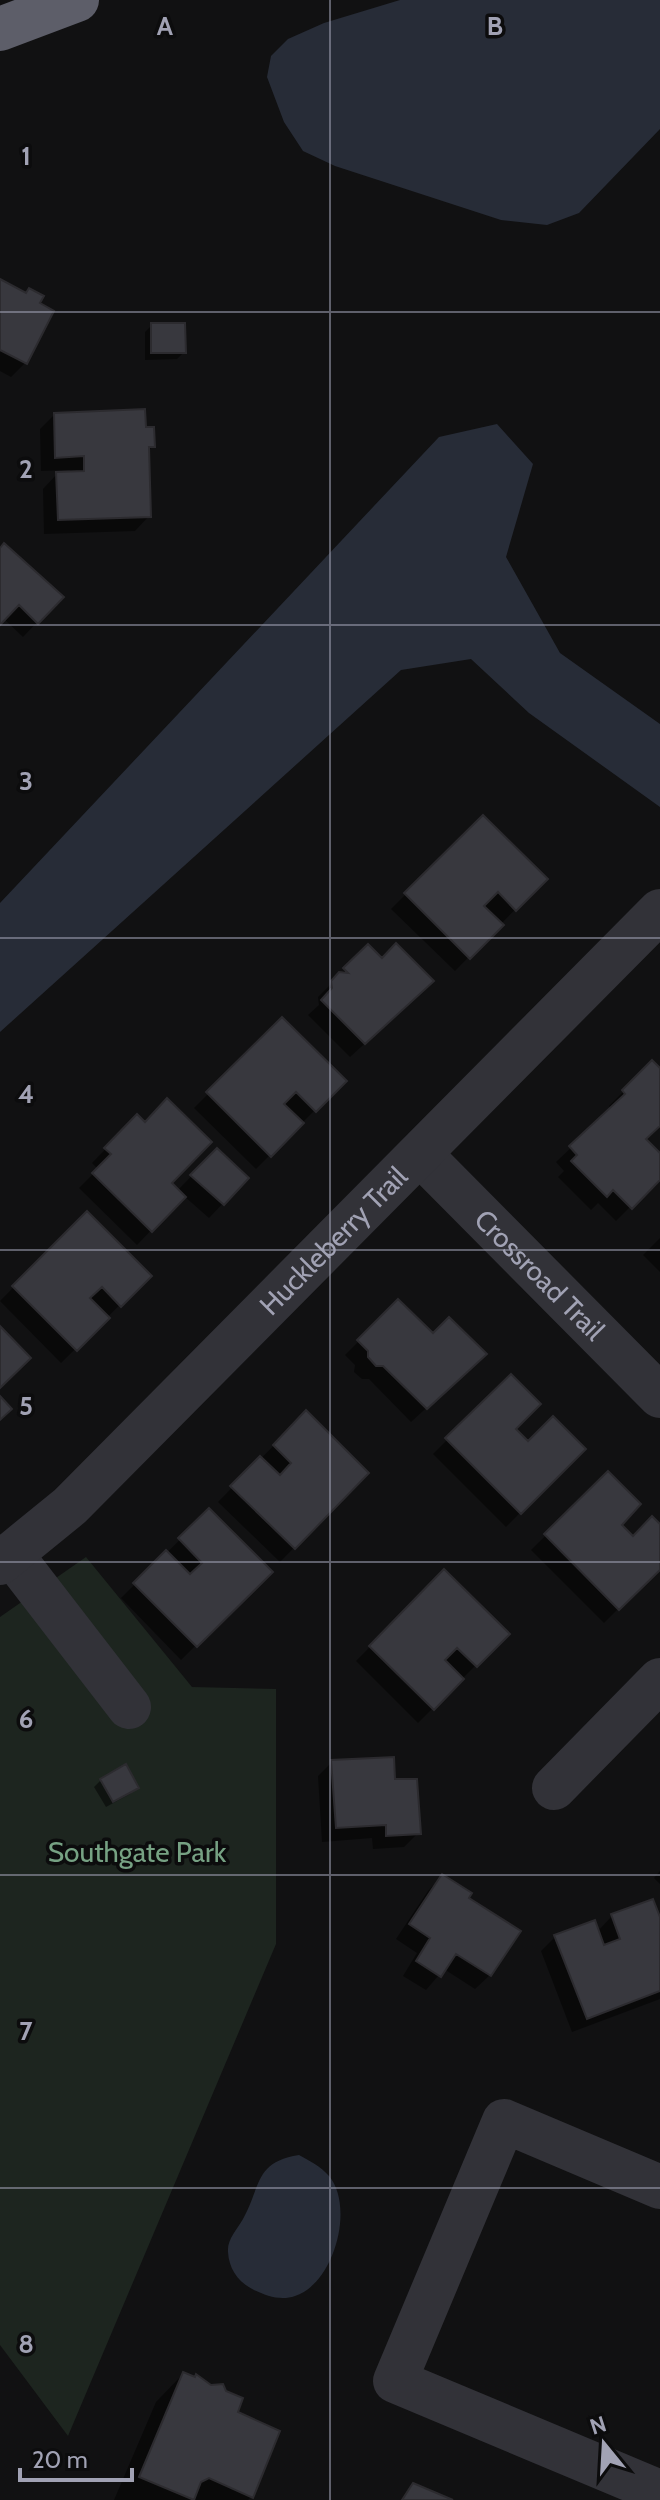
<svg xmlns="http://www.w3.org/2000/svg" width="660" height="2500" font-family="Cabin,sans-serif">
<rect width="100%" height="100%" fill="#111112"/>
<path fill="#1d251f" d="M86 1557 192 1687 276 1689V1944L68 2436 0 2345V1617Z"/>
<path fill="#272c37" d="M400 0H660V129L579 213 547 225 501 220 335 166 303 151 284 122 267 77 271 56 288 39 324 23Z
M497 424 533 464 506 557 560 653 660 724V807L529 713 471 659 401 670 0 1032V903L439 437Z
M299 2155C310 2161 320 2166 329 2176 355 2207 334 2284 295 2296 281 2301 267 2296 254 2290 238 2282 229 2269 228 2252 227 2239 237 2230 243 2219 261 2187 254 2162 299 2155Z"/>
<path fill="#0007" d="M0 281 52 312 25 363 11 377 0 371Z
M152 325 184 352 177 359 145 360V332Z
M54 415 144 429 153 446 147 452 149 516 135 531 44 534 43 489 57 474H70V470L41 471 40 429Z
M0 550 61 597 23 637 3 618 0 622Z
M483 817 545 879 455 971 391 909Z
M368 947 418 995 350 1057 308 1015 319 1005 318 997Z
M282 1020 344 1081 256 1169 194 1108Z
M652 1063 660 1070V1125L644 1140 660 1156V1177L616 1221 598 1203 591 1210 558 1177 564 1171 556 1162 612 1109 609 1106Z
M137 1117 169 1183 177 1191 217 1150 247 1178 209 1218 184 1196 137 1245 79 1188 98 1169 92 1163Z
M87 1213 149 1276 61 1363 0 1301Z
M660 1238V1272L643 1255Z
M398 1302 470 1368 411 1422 369 1379H362L354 1372 355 1365 345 1355Z
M511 1376 513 1429 528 1444 583 1449 506 1527 433 1454Z
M306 1413 367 1473 280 1562 218 1502Z
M608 1474 620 1525 633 1538 660 1527V1567L604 1623 531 1550Z
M209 1511 270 1572 181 1660 121 1598Z
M444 1572 507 1634 418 1723 356 1661Z
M332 1762 394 1781 418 1833 404 1847 373 1849 372 1838 322 1842 318 1776Z
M101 1780 137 1787 130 1794 106 1807 94 1787Z
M660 1871V1884L654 1878Z
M442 1876 466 1898 490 1975 475 1989 444 1969 426 1990 403 1976 417 1953 396 1939 428 1891Z
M612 1916 660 1922V1999L572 2032 541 1951 556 1936 597 1932Z
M183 2374 210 2387 235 2413 277 2432 251 2497 248 2500H114L156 2402Z"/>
<path fill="#38383e" stroke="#2c2b2f" stroke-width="2" d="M0 279 26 293 29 288 44 296 40 303 54 311 27 364 0 350Z
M151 323H185L186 353H151Z
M145 409 146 427H154L155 447H149L151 517 58 520 56 472 84 471V456L55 458 54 413Z
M4 543 64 597 38 624 19 605 0 625V548Z
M483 815 548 879 516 911 498 892 484 906 504 925 470 959 404 893Z
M396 943 434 981 365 1044 321 1000 332 988 331 981 339 972 348 973 343 968 368 944 382 958Z
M282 1017 347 1081 316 1112 296 1092 284 1104 304 1123 271 1157 206 1092Z
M652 1060 660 1068V1126L646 1139 660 1153V1180L632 1209 613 1190 607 1197 571 1161 577 1155 569 1146 625 1094 622 1090Z
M167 1098 212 1142 172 1183 186 1197 152 1232 92 1173 111 1154 104 1148 137 1114 145 1122Z
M217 1148 249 1178 224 1205 190 1175Z
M87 1211 152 1276 121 1307 102 1287 90 1298 110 1318 77 1351 12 1286Z
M398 1299 433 1333 449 1317 487 1354 427 1409 383 1366H376L368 1357V1351L357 1340Z
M0 1326 31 1358 0 1388Z
M511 1374 541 1404 516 1429 528 1441 553 1416 586 1449 521 1514 445 1438Z
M0 1396 12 1409 0 1420Z
M306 1410 369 1473 295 1549 230 1486 260 1456 280 1475 291 1463 273 1445Z
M608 1471 641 1504 622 1525 633 1536 652 1516 660 1524V1570L619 1610 544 1534Z
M209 1508 273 1572 197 1647 133 1583 166 1550 190 1574 202 1563 178 1538Z
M444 1569 510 1634 477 1667 457 1648 445 1660 464 1679 434 1710 369 1646Z
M394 1757 395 1779H417L421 1834 386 1836V1825L336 1828 331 1760Z
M126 1764 139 1788 113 1802 100 1779Z
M442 1874 472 1893 469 1898 521 1931 491 1976 456 1954 441 1977 416 1961 430 1938 409 1924Z
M653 1899 660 1917V1991L587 2019 554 1935 595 1920 604 1945 620 1939 611 1914Z
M183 2372 195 2377 196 2374 211 2385 223 2384 226 2391 243 2398 238 2412 280 2431 253 2498 209 2478 201 2482 194 2500 139 2477Z
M413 2483 453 2500H402Z"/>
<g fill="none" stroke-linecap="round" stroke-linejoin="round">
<g stroke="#323238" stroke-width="44">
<path id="s1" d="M420 1154 660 1396"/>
<path d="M11 1554 129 1707"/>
<path id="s2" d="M0 1563 70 1506 660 911"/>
<path d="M554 1788 660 1680"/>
<path d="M660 2187 504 2121 395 2381 660 2492"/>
</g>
<path stroke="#5d5e69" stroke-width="44" d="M0 29 77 0"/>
</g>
<path fill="none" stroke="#a1a2b4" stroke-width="2" stroke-opacity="0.55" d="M330 0V2500M0 312H660M0 625H660M0 938H660M0 1250H660M0 1562H660M0 1875H660M0 2188H660"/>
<g text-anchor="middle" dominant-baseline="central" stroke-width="7" stroke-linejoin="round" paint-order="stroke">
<g font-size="28" fill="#a1a2b4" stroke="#0c0c0d">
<text stroke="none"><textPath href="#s2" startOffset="464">Huckleberry Trail</textPath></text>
<text stroke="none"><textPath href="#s1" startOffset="170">Crossroad Trail</textPath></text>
</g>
<g font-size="28" fill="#76a183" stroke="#0c0c0d">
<text x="137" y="1852">Southgate Park</text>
</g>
</g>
<g font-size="26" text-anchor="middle" font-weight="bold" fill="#a1a2b4" stroke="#0c0c0d" stroke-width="7" stroke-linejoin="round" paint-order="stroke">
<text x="165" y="35">A</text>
<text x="495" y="35">B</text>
<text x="26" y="165">1</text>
<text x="26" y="478">2</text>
<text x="26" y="790">3</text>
<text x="26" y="1103">4</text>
<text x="26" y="1415">5</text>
<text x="26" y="1728">6</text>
<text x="26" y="2040">7</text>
<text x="26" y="2353">8</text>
</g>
<g transform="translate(604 2444) rotate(342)" stroke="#0c0c0d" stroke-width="6" paint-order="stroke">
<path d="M0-6L14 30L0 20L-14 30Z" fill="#a1a2b4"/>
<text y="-12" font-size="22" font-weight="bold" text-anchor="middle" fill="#a1a2b4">N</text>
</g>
<path d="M20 2468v12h112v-12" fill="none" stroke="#a1a2b4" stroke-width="4"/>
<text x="32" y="2468" font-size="24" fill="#a1a2b4" stroke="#0c0c0d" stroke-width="6" paint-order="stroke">20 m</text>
</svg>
